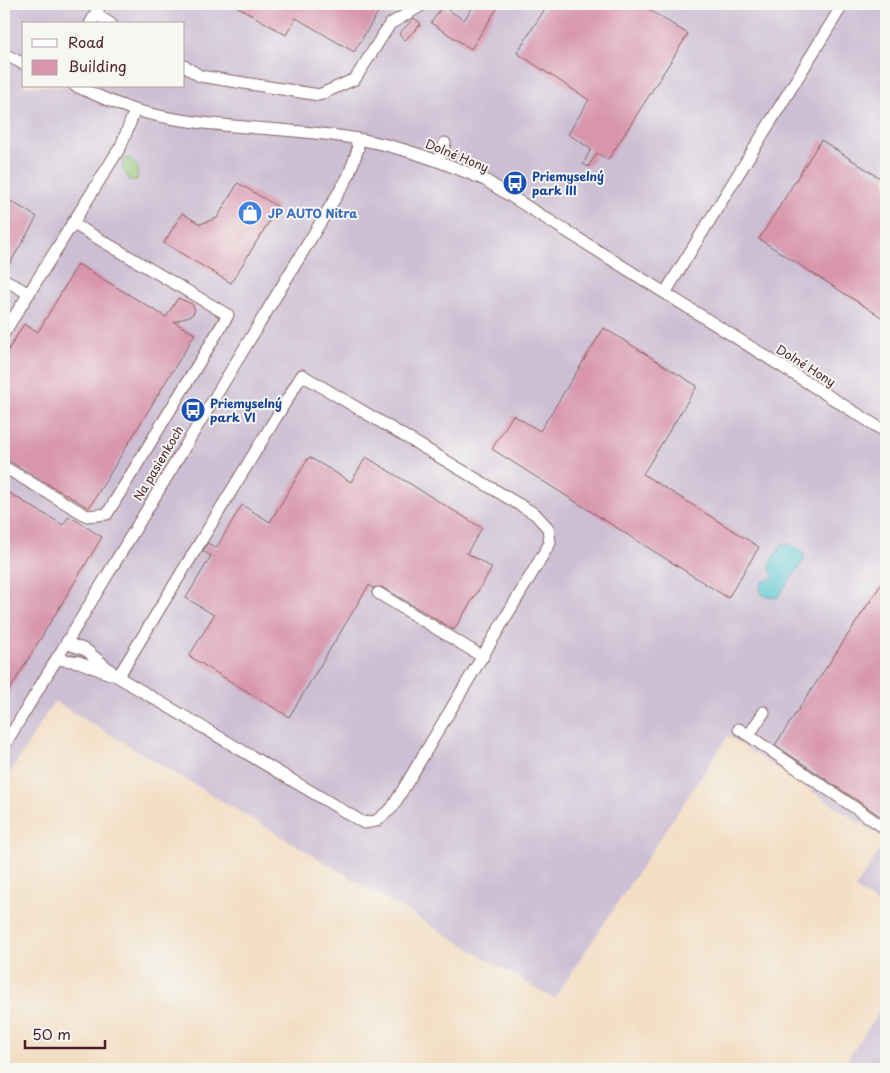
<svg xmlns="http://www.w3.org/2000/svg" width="890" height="1073" font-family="'Playpen Sans',sans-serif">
<rect width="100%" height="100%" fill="#f6f6f2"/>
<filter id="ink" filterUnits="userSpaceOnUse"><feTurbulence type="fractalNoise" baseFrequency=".02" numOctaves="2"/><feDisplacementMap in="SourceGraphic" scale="10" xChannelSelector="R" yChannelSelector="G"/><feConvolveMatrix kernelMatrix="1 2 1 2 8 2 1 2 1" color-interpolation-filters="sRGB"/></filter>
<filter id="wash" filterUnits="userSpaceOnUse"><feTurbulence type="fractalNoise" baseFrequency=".0096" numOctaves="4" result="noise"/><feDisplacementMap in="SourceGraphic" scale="20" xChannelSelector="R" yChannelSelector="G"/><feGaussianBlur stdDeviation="1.12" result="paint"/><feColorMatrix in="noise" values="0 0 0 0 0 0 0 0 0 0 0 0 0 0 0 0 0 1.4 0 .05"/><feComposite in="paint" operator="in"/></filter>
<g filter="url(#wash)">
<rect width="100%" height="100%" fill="#f3dec3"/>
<path fill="#ccbed3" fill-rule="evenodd" d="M4 4H886V909L855 889 886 840 728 736 554 999 54 701 4 783ZM24 24H184V86H24Z
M886 1001V1069H841Z"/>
<path fill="#95c777" stroke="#707351" d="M129 158 138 167 137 180 130 181 122 166 124 160Z"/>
<path fill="#59c5d2" stroke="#52727e" d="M783 544 792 545 803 552 805 559 777 598 765 596 761 593 760 587 763 582 773 577 769 564Z"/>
<g id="blocks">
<path fill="#d896ad" d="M233 4H383L354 52 296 18 286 35Z
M475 4H500L471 49 431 23 442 6 464 20Z
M548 4H640L688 34 608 160 597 153 588 167 583 164 591 149 568 134 589 100 517 53Z
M414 18 421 24 405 40 399 34Z
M821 140 886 182V320L759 239Z
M238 183 278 207 231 283 164 243 182 213 200 224 217 218Z
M4 197 37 217 5 272H4Z
M78 264 166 317 178 298 192 304 195 310 192 315 174 322 195 334 89 508 4 458V357L24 324 38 332Z
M604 328 697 386 643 474 759 547 728 598 492 449 513 415 540 431Z
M309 457 351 482 366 457 482 528 467 553 492 568 454 630 382 587 373 588 369 585 289 717 189 656 214 615 186 598 211 556 203 551 208 543 216 548 242 505 270 522Z
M4 490 63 525 69 516 102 537 4 699Z
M886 577V820L775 745Z"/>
</g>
</g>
<g filter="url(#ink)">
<use href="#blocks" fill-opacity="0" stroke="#856260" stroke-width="1"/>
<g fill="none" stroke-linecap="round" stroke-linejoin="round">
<defs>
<path id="minor" d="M95 14 111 24
M90 24 101 4
M4 54 24 64
M184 66 200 76 319 95 355 79 390 24 424 4
M75 86C95 94 115 104 135 110 204 130 287 126 358 139 403 147 443 162 485 180L886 432
M439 160 445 143
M4 279 29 294
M665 293 843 4
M4 333 121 146 135 110
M4 467 87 516 107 514 228 315 72 223
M378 593 483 657
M66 643 86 650 118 677 364 823 376 821 392 808 550 543 548 528 535 514 302 375 118 677
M56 659 79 662 110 674
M739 729 886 829
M749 735 764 712
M4 746 348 177 358 149 356 139"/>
</defs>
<use href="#minor" stroke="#856260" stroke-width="13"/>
<use href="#minor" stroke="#fff" stroke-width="11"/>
</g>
</g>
<defs>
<symbol id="bus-disc" viewBox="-11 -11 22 22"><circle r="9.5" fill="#1a4fb4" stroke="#f6f6f2"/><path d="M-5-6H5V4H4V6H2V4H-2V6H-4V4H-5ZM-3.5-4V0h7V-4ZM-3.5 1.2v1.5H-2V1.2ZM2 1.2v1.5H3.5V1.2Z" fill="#fff"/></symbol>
<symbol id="shop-disc" viewBox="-11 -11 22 22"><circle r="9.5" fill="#3f7fe0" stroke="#f6f6f2"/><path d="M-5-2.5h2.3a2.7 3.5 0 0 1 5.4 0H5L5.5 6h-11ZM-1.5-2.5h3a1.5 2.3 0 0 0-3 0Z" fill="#fff"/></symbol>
</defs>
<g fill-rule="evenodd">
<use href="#bus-disc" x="501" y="169" width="28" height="28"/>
<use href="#shop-disc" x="236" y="199" width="28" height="28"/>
<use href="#bus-disc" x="179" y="396" width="28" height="28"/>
</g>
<g text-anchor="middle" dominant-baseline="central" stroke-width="4" stroke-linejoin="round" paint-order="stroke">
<g font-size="12" fill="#4a1f2b" stroke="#f6f6f2">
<text transform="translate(457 155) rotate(22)">Dolné Hony</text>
<text transform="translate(806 365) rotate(32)">Dolné Hony</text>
<text transform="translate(158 463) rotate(-59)">Na pasienkoch</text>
</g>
<g font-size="12" font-weight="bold" fill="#164399" stroke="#f6f6f2" text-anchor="start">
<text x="532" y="176">Priemyselný<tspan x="532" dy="14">park III</tspan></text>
<text x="210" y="403">Priemyselný<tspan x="210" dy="14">park VI</tspan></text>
</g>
<g font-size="12" font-weight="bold" fill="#366cbe" stroke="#f6f6f2" text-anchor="start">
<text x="268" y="213">JP AUTO Nitra</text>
</g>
</g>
<rect width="890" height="1073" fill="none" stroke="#f6f6f2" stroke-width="20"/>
<rect x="22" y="22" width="162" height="65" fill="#f6f6f2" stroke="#b1a0a2"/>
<rect x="32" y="39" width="25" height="8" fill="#ffffff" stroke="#b1a0a2"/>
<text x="68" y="48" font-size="15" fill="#4a1f2b">Road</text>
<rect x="32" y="60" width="25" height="15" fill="#d896ad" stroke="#b1a0a2"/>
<text x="68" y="72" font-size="15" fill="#4a1f2b">Building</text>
<path d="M25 1040v8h80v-8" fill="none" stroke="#4a1f2b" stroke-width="2.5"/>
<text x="32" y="1040" font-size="15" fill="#4a1f2b" stroke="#f6f6f2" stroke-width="4" paint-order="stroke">50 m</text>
</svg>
